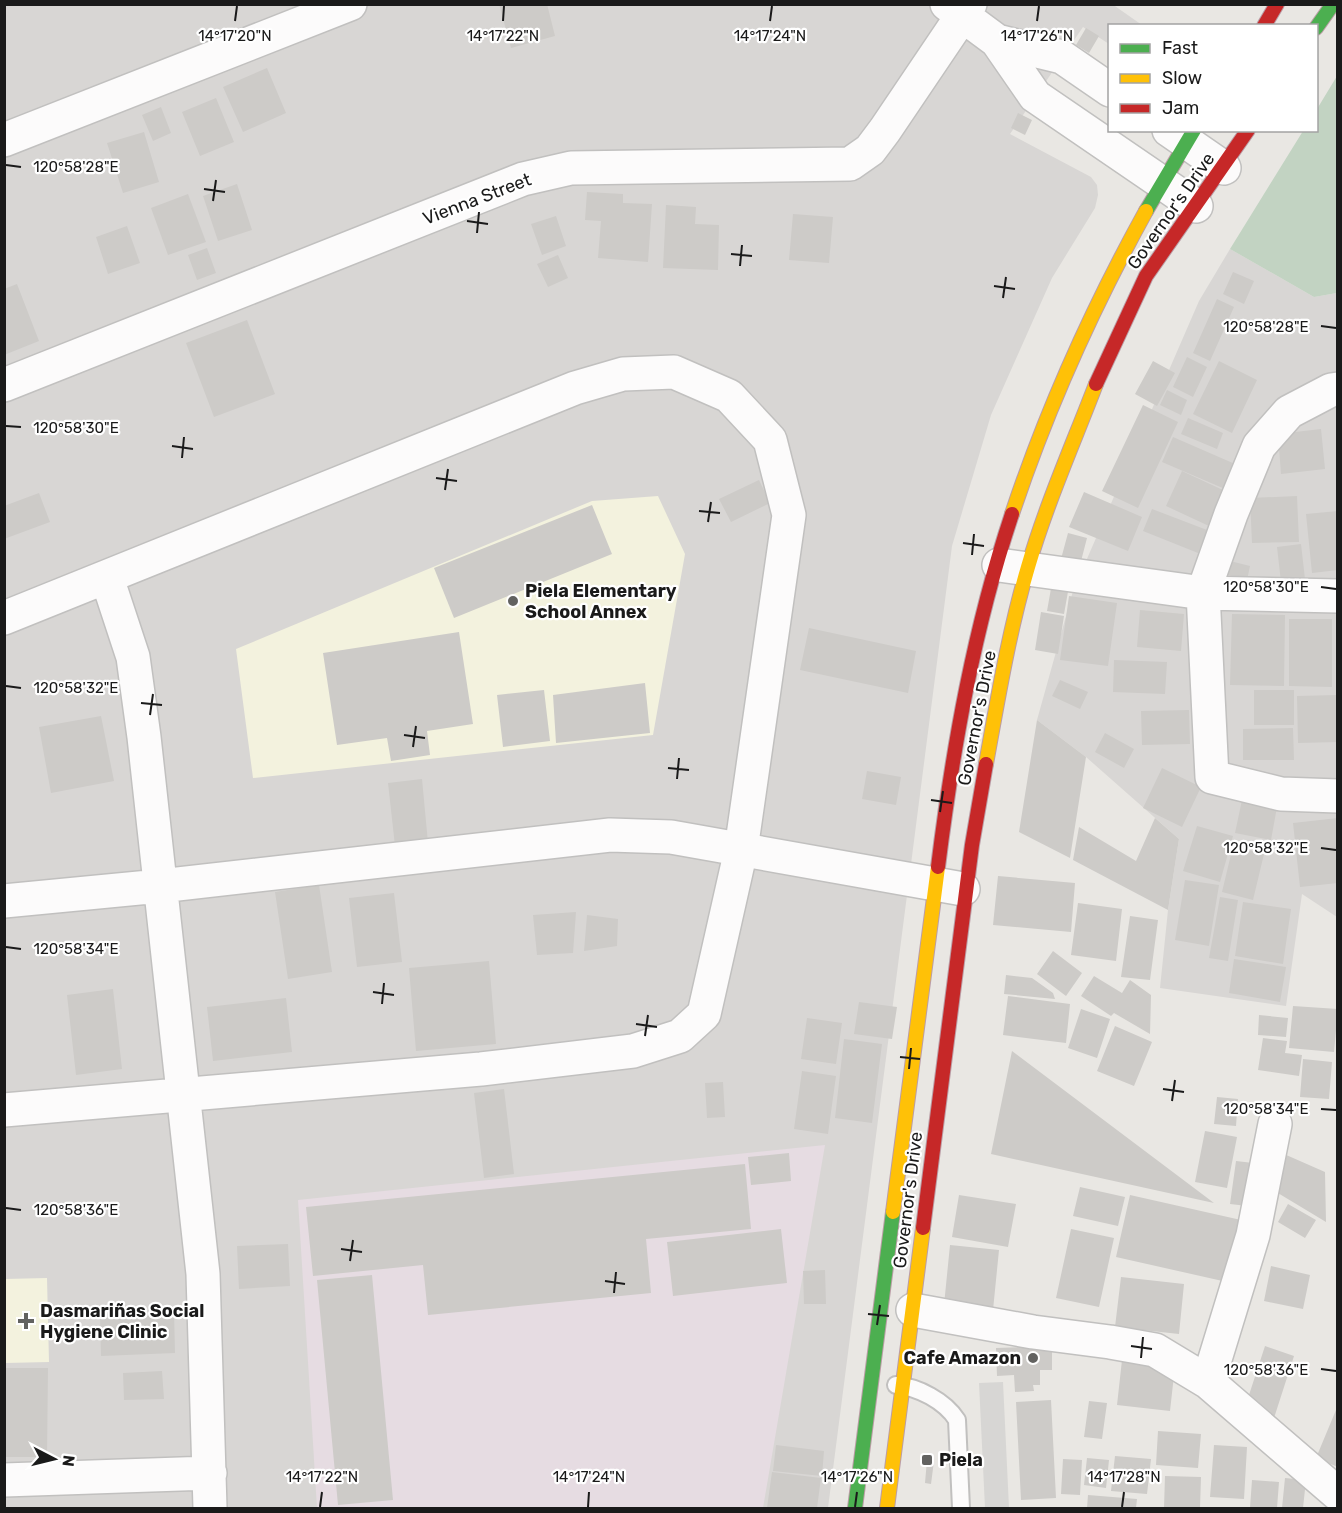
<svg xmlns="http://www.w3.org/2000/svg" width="1342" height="1513" font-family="Rubik,sans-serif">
<rect width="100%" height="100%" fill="#e9e7e3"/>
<path fill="#d8d6d4" d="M1112 4 1142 25 1110 26 1109 44 1083 27 1010 134 1091 177 1097 185 1098 195 1095 208 1052 278 991 415 952 546 828 1508H5V5Z
M1230 249 1314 297 1337 293V917L1302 894 1286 1006 1160 988 1168 910 1179 839 1086 757 1037 720 1073 591 1199 301Z"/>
<path fill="#e6dce2" d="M825 1145 763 1508H317L298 1200Z"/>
<path fill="#f3f2de" d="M658 496 685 554 653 735 253 778 236 649 592 501Z
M47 1278 49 1362 5 1363V1279Z"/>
<path fill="#d7d6d4" d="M1003 1382 1009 1508H985L979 1383Z"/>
<path fill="#c2d3c2" d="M1337 76V293L1314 297 1230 249 1303 131 1316 130 1317 109Z"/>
<path fill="#cdcbc8" d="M499 4H547L555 36 511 48Z
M1086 28 1099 36 1089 53 1076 45Z
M267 68 286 113 243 132 223 87Z
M216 98 234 142 200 156 182 112Z
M161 107 171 133 153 141 142 115Z
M1018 113 1032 120 1025 135 1011 128Z
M144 132 159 182 123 193 107 143Z
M237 184 252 230 218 241 203 196Z
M587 192 623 194V203L652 204 648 262 598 258 601 221 585 220Z
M188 194 206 242 168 255 151 208Z
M666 205 696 207 695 224 719 225 718 270 663 268Z
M793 214 833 217 829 263 789 260Z
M556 216 566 246 542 255 531 224Z
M127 226 140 263 108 274 96 237Z
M207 248 216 273 197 280 188 255Z
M558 255 568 278 548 287 537 264Z
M1233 272 1254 281 1244 304 1223 294Z
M17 284 39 341 4 355V289Z
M1217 299 1234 307 1210 361 1193 353Z
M247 320 275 394 214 417 186 343Z
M1187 357 1207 367 1193 397 1173 387Z
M1153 361 1175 373 1157 406 1135 394Z
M1219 361 1257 380 1232 433 1193 414Z
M1167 390 1187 400 1181 415 1160 405Z
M1143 405 1178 422 1138 508 1102 491Z
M1188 418 1223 433 1217 449 1181 434Z
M1321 429 1325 469 1281 474 1278 434Z
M1173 437 1235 464 1225 489 1162 462Z
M1182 471 1225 491 1209 526 1166 506Z
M759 480 770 503 731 522 719 499Z
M1084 492 1142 517 1128 551 1069 527Z
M39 493 50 522 4 539V506Z
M1297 496 1299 542 1252 543 1250 498Z
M592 505 612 554 454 618 434 568Z
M1152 509 1207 530 1198 553 1143 531Z
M1338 511V570L1312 573 1306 514Z
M1068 533 1087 538 1080 565 1061 559Z
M1301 544 1305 579 1281 582 1277 547Z
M1230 561 1250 566 1247 580 1227 575Z
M1052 583 1069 586 1064 614 1047 611Z
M1069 596 1117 603 1108 666 1060 660Z
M1140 610 1184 614 1181 651 1137 647Z
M1041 612 1064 616 1058 654 1035 650Z
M1232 614 1285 615 1284 686 1230 685Z
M1289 619H1332V687L1289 686Z
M809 628 916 651 908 693 800 670Z
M459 632 473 724 427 731 430 755 391 761 387 738 337 745 323 653Z
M1114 660 1167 662 1165 694 1113 692Z
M1060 680 1088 692 1080 709 1052 696Z
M645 683 650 733 556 743 553 695Z
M544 690 550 741 503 747 497 695Z
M1254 690H1294V725H1254Z
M1337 695 1338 742 1298 743 1297 696Z
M1189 710 1190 744 1142 745 1141 711Z
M101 716 114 781 51 793 39 727Z
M1037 720 1086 757 1070 858 1019 832Z
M1293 728 1294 760H1243V729Z
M1105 733 1134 749 1124 768 1095 752Z
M1162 768 1201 787 1182 827 1143 808Z
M867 771 901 777 896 805 862 799Z
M422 779 428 843 395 846 388 783Z
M1242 800 1277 807 1271 840 1235 833Z
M1155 818 1179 839 1168 910 1073 860 1079 827 1136 861Z
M1338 818V883L1300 887 1293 823Z
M1197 826 1233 836 1220 882 1183 871Z
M1233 846 1264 854 1253 900 1222 892Z
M998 876 1075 883 1071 932 993 925Z
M1185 880 1219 885 1209 946 1175 940Z
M319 885 332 972 288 979 275 892Z
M394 893 402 962 357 967 349 898Z
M1220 897 1238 900 1228 961 1209 958Z
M1243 902 1291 909 1283 964 1235 956Z
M1078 903 1122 909 1116 961 1071 955Z
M576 912 573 953 537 955 533 915Z
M587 915 618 919 617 946 584 951Z
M1130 916 1158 920 1150 980 1121 977Z
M1053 951 1082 973 1066 996 1037 974Z
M1234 959 1286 967 1280 1002 1229 993Z
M489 961 496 1044 416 1051 409 968Z
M1006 975 1032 978 1053 993 1055 999 1004 994Z
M1094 976 1122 993 1130 980 1151 995 1150 1034 1114 1013 1111 1016 1081 996Z
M113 989 122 1069 76 1075 67 995Z
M1008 996 1070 1004 1066 1043 1003 1035Z
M286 998 292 1052 213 1061 207 1007Z
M859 1002 897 1007 892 1039 854 1034Z
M1293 1006 1338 1009 1334 1052 1289 1048Z
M1081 1009 1110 1019 1097 1058 1068 1048Z
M1259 1015 1288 1018 1286 1037 1258 1035Z
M807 1018 842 1023 836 1064 801 1059Z
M1115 1026 1152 1042 1134 1086 1097 1071Z
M1263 1038 1287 1041 1285 1053 1302 1055 1299 1076 1258 1070Z
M844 1039 882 1044 872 1123 835 1118Z
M1012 1051 1214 1203 991 1154Z
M1303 1059 1332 1062 1329 1099 1300 1097Z
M802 1071 836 1076 828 1134 794 1129Z
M723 1082 725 1117 707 1118 705 1083Z
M504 1089 514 1174 484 1178 474 1093Z
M1217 1097 1238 1099 1236 1126 1214 1124Z
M1205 1131 1237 1137 1227 1188 1195 1182Z
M789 1153 791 1181 751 1185 748 1157Z
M1284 1154 1325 1172 1326 1222 1268 1187Z
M1236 1161 1262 1164 1256 1207 1230 1204Z
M745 1164 751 1229 646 1239 651 1293 428 1315 423 1265 313 1276 306 1207Z
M1080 1187 1125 1197 1118 1226 1073 1216Z
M959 1195 1016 1204 1008 1247 952 1237Z
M1130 1195 1241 1220 1227 1282 1116 1257Z
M1288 1204 1316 1220 1305 1238 1278 1222Z
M781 1229 787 1283 673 1296 667 1242Z
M1071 1229 1114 1238 1099 1307 1056 1298Z
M288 1244 290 1286 239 1289 237 1246Z
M950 1245 999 1250 993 1310 944 1305Z
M1271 1266 1310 1275 1303 1309 1264 1301Z
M825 1270 826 1304H804L803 1271Z
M372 1275 393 1500 338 1505 317 1280Z
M1121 1277 1184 1284 1179 1334 1115 1327Z
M174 1311 175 1353 101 1356 100 1314Z
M1052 1346V1370H1040V1385H1033L1034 1391 1015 1392 1014 1375 997 1376 996 1348Z
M1265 1346 1294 1356 1274 1418 1249 1395Z
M1122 1360 1175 1366 1170 1411 1117 1405Z
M4 1368H48L47 1457H4Z
M162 1371 164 1399 124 1400 123 1373Z
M1051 1400 1056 1498 1021 1500 1016 1402Z
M1089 1401 1107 1403 1102 1439 1084 1437Z
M1336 1410 1338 1411V1467L1316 1458Z
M1158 1431 1201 1434 1198 1468 1156 1465Z
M776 1445 824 1451 822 1476 773 1471Z
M1214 1445 1247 1447 1244 1499 1210 1497Z
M1115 1456 1151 1459 1147 1494 1111 1491Z
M1087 1458 1109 1460 1106 1488 1084 1485Z
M1063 1459 1082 1460 1080 1495 1061 1494Z
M927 1460 934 1461 931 1484 925 1483Z
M772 1472 821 1478 817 1508H767Z
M1165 1476 1201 1477 1200 1508H1164Z
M1285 1478 1306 1480 1303 1508H1282Z
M1252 1480 1279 1482 1277 1508H1250Z
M1088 1495 1137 1499 1136 1508H1087Z"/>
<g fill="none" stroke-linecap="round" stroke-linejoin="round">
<defs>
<path id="lane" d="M896 1385C918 1387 945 1401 957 1420L961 1508"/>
<path id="street" d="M947 4 997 41 1035 96 1196 206
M997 41 1062 57 1110 90
M1169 130 1224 168
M4 140 350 4
M4 385 523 179 571 168 850 164 870 150 885 130 970 4
M1338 389 1331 390 1289 412 1259 446 1231 514 1203 593 1212 777 1281 794 1338 796
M999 565 1203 593 1338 596
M107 578 133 657 144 737 203 1274 210 1508
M4 618 575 388 623 374 674 372 729 396 770 440 789 515 741 850 704 1014 680 1036 633 1051 481 1069 4 1110
M4 901 160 886 610 835 671 837 963 889
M913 1310 1033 1332 1110 1342 1155 1350 1208 1382 1338 1494
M1208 1382 1253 1235 1275 1124
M4 1480 210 1473"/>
<path id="fast" d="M1316 28 1333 4
M1146 211 1194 130
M855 1508 893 1212"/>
<path id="slow" d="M1012 514C1047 409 1093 307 1146 211
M986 764C998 698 1009 631 1028 567 1046 505 1073 444 1096 384
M893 1212 938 867
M887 1508 923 1228"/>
<path id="jam" d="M1264 26 1277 4
M1096 384 1146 276 1248 130
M938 867C953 747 974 628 1012 514
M923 1228 972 845 986 764"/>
</defs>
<use href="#lane" stroke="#c1c0bf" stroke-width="20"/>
<use href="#street" stroke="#c1c0bf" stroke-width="36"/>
<use href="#fast" stroke="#bb9da6" stroke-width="16"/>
<use href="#slow" stroke="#bb9da6" stroke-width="16"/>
<use href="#jam" stroke="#bb9da6" stroke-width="16"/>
<use href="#lane" stroke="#fcfbfb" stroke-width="16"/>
<use href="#street" stroke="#fcfbfb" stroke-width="33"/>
<use href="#fast" stroke="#4caf50" stroke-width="14"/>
<use href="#slow" stroke="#ffc107" stroke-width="14"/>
<use href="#jam" stroke="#c62828" stroke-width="14"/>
</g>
<path fill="none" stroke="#1a1a1a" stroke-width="2" d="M235 21 237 6M503 21 504 6M770 21 772 6M1037 21 1039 6M6 165 21 167M204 189 225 192M213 201 216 180M467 221 488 224M477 233 479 212M731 254 752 256M740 266 742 245M994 286 1015 289M1003 298 1006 277M1321 326 1336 328M6 426 21 427M172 446 193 449M182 458 184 437M436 478 457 481M445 490 448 469M699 511 720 513M708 522 711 502M963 543 984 546M972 555 974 534M1321 587 1336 589M6 686 21 688M141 703 162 705M150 715 153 694M404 735 425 738M413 747 416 726M668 768 689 770M677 779 679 758M931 800 952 803M940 812 943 791M1321 848 1336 850M6 947 21 949M373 992 394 995M382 1004 384 983M636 1024 657 1027M645 1036 648 1015M900 1057 920 1059M909 1069 911 1048M1163 1089 1184 1092M1172 1101 1175 1080M1321 1109 1336 1110M6 1208 21 1210M341 1249 362 1252M350 1261 353 1240M605 1281 625 1284M614 1293 616 1272M868 1314 889 1316M877 1325 880 1305M1131 1346 1152 1349M1141 1358 1143 1337M1321 1369 1336 1371M320 1507 322 1492M588 1507 589 1492M855 1507 857 1492M1122 1507 1124 1492"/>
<g fill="#626260" stroke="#fff" stroke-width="2">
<circle cx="513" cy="601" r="6"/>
<path d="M23 1312h6v6h6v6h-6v6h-6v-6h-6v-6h6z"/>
<circle cx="1033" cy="1358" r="6"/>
<rect x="921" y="1454" width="12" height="12" rx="3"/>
</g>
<g text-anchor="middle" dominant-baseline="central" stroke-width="4.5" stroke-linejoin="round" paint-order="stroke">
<g font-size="18" fill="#1a1a1a" stroke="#fff">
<text transform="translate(477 199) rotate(-21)">Vienna Street</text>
<text transform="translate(1171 211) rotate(-55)">Governor's Drive</text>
<text transform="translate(977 718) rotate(-79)">Governor's Drive</text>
<text transform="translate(908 1200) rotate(-83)">Governor's Drive</text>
</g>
<g font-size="18" font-weight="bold" fill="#1a1a1a" stroke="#fff" text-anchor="start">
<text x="525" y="591">Piela Elementary<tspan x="525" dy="21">School Annex</tspan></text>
<text x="40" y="1311">Dasmariñas Social<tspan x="40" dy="21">Hygiene Clinic</tspan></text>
<text x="1021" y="1358" text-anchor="end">Cafe Amazon</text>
<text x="939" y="1460">Piela</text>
</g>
</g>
<g font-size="15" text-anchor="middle" fill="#1a1a1a" stroke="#fff" stroke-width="4.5" stroke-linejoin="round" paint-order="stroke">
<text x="235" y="41">14°17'20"N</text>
<text x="503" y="41">14°17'22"N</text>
<text x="770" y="41">14°17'24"N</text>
<text x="1037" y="41">14°17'26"N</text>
<text x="76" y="172">120°58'28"E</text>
<text x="1266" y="332">120°58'28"E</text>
<text x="76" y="433">120°58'30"E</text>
<text x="1266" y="592">120°58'30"E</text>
<text x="76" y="693">120°58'32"E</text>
<text x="1266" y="853">120°58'32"E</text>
<text x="76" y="954">120°58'34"E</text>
<text x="1266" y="1114">120°58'34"E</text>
<text x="76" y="1215">120°58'36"E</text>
<text x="1266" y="1375">120°58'36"E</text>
<text x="322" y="1482">14°17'22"N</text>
<text x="589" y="1482">14°17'24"N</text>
<text x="857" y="1482">14°17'26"N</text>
<text x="1124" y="1482">14°17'28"N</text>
</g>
<rect width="1342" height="1513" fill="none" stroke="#1a1a1a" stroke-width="12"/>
<rect x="1108" y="24" width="210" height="108" fill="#ffffff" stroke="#a3a3a3" stroke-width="1.5"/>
<rect x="1120" y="44" width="30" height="9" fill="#4caf50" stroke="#a3a3a3" stroke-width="1.5"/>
<text x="1162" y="54" font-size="18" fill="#1a1a1a">Fast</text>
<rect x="1120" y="74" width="30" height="9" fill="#ffc107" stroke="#a3a3a3" stroke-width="1.5"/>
<text x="1162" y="84" font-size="18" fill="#1a1a1a">Slow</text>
<rect x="1120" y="104" width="30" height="9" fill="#c62828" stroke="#a3a3a3" stroke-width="1.5"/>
<text x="1162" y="114" font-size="18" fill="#1a1a1a">Jam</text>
<g transform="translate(54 1459) rotate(97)" stroke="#ffffff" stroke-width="4.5" paint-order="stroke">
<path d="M0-4.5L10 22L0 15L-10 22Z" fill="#1a1a1a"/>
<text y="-9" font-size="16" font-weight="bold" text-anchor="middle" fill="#1a1a1a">N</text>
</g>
</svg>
